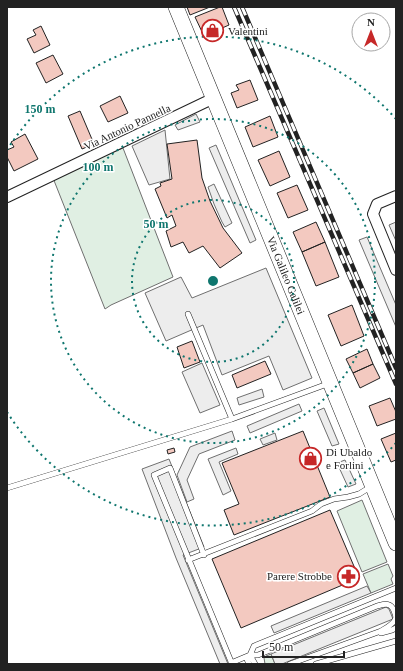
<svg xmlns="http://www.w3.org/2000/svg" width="403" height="671" font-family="'Times New Roman',serif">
<rect width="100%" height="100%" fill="#fff"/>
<path fill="#e0efe3" stroke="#6f6f6f" d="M123 148 173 277 111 305 105 309 53 178Z
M362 500 387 562 362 572 337 511Z
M388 564 393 576 391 579 393 584 371 593 363 574Z
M271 654 275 664H265L264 658 266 656Z"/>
<path fill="#ededed" stroke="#6f6f6f" d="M196 114 200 122 178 130 175 125Z
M165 130 170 179 149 185 132 146Z
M216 145 256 240 250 243 209 148Z
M214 184 232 223 225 227 222 222 214 204 208 187Z
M396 222V241L389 225Z
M367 237 396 305V327L359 240Z
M266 268 312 378 283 390 269 356 222 375 203 325 166 341 145 293 181 277 192 298Z
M202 363 220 405 200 413 182 372Z
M262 389 264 397 239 405 237 398Z
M299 404 302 411 250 433 247 426Z
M324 408 339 444 332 446 317 411Z
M232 431 235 440 199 454 187 480 194 499 187 502 177 475 190 447Z
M275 433 277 440 263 445 260 439Z
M236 448 238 454 219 462 231 491 223 495 208 459Z
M169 459 204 547 183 555 228 664H220L176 558 142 469Z
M345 460 356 484 348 487 337 463Z
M367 586 371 593 274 633 271 626Z
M386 607 389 609 393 619 282 664H275L271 654Z"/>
<path fill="#f3c9c0" stroke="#222" d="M187 7H210L190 15Z
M220 7H222L229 25 204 36 195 17Z
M41 26 50 45 34 53 27 39 36 35 33 30Z
M53 55 63 74 46 83 36 63Z
M250 80 258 100 237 108 231 93 239 90 236 85Z
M120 96 128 113 108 122 100 106Z
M80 111 94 144 82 149 68 116Z
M270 116 278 137 253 147 245 127Z
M25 134 38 159 14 171 7 157V150L14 147 11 142Z
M197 140 202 178 210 201 223 228 242 253 220 268 203 246 189 253 183 242 171 247 166 231 176 226 172 215 167 218 155 189 161 186 160 183 172 179 167 144Z
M279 151 290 177 270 186 258 160Z
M297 185 308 210 288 218 277 193Z
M316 222 325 242 302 252 293 232Z
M325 242 339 277 316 286 302 252Z
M352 305 364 336 341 346 328 315Z
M192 341 200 362 184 368 177 347Z
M367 349 373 364 353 373 346 359Z
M265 361 271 374 237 388 232 375Z
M373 364 380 378 360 388 353 373Z
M390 398 396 412V419L377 426 369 406Z
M303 431 330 497 234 535 224 510 239 504 222 463Z
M396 433V460L391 462 381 439Z
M174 448 175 452 168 454 167 450Z
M330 510 359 578 241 628 212 559Z"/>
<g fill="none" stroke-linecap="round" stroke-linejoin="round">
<defs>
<path id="service" d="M188 314 232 419
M7 488 232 419 330 383
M204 555 170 468 154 475 232 664
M188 560 312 511 321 504 334 499 348 497 359 494 372 486
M381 633 392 630 396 628
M246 657 249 664
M231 663 250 655 254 646 396 588
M255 664 250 655H258L377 606C385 604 391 602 394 611 395 614 397 617 395 620 392 625 386 628 381 631L290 664
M316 664 396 641"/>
<path id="minor" d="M396 196 377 204 373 214 396 270
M7 197 214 98"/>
<g id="primary">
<path id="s1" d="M176 7 396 543"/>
</g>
</defs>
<use href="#service" stroke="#222" stroke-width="6"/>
<use href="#minor" stroke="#222" stroke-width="12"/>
<use href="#primary" stroke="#222" stroke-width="16"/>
<use href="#service" stroke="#fff" stroke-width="5"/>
<use href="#minor" stroke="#fff" stroke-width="10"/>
<use href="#primary" stroke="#fff" stroke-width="15"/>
<defs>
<path id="rail" d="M234 7 396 384
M242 7 396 368"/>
</defs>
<use href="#rail" stroke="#222" stroke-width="4.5"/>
<use href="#rail" stroke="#fff" stroke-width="3" stroke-dasharray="9" stroke-linecap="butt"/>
</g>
<g fill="none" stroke="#0f766e" stroke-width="2" stroke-dasharray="2 4">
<circle cx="213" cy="281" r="81"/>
<circle cx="213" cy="281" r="162"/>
<path d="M396 443A244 244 0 0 1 7 412M7 150A244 244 0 0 1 396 119"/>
</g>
<defs>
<symbol id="shop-ring" viewBox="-11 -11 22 22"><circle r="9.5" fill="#fff" stroke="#c62828" stroke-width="1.5"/><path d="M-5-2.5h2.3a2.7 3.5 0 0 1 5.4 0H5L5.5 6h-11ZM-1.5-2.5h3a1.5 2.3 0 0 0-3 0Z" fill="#c62828"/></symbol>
<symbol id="pharmacy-ring" viewBox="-11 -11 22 22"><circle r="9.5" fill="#fff" stroke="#c62828" stroke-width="1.5"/><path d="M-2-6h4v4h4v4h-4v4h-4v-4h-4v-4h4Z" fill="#c62828"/></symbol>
</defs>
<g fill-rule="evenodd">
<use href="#shop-ring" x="200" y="18" width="25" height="25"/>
<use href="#shop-ring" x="298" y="446" width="25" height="25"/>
<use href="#pharmacy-ring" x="336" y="564" width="25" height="25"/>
</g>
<g text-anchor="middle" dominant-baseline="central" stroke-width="3" stroke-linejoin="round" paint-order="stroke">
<g font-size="11" fill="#222" stroke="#fff" text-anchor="start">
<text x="228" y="31">Valentini</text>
<text x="326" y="452">Di Ubaldo<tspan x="326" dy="13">e Forlini</tspan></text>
<text x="332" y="576" text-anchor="end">Parere Strobbe</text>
</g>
<g font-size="11" fill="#222" stroke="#fff">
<text transform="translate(127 127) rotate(-25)">Via Antonio Pannella</text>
<text stroke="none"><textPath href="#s1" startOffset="290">Via Galileo Galilei</textPath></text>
</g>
</g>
<circle cx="213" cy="281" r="6" fill="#0f766e" stroke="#fff" stroke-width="2"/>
<g font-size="12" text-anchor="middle" font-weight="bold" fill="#0f766e" stroke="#fff" stroke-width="3" stroke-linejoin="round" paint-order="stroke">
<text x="40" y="113">150 m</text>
<text x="98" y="171">100 m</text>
<text x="156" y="228">50 m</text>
</g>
<rect width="403" height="671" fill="none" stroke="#222222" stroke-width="16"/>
<g transform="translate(371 32)"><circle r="19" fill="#ffffff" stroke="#a7a7a7"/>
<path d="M0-3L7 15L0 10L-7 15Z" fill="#c62828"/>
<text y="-6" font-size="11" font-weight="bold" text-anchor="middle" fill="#222222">N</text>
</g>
<path d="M263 651v6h81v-6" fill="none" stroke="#222222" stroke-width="2"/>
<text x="269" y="651" font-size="12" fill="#222222" stroke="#ffffff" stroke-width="3" paint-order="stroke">50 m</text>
</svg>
